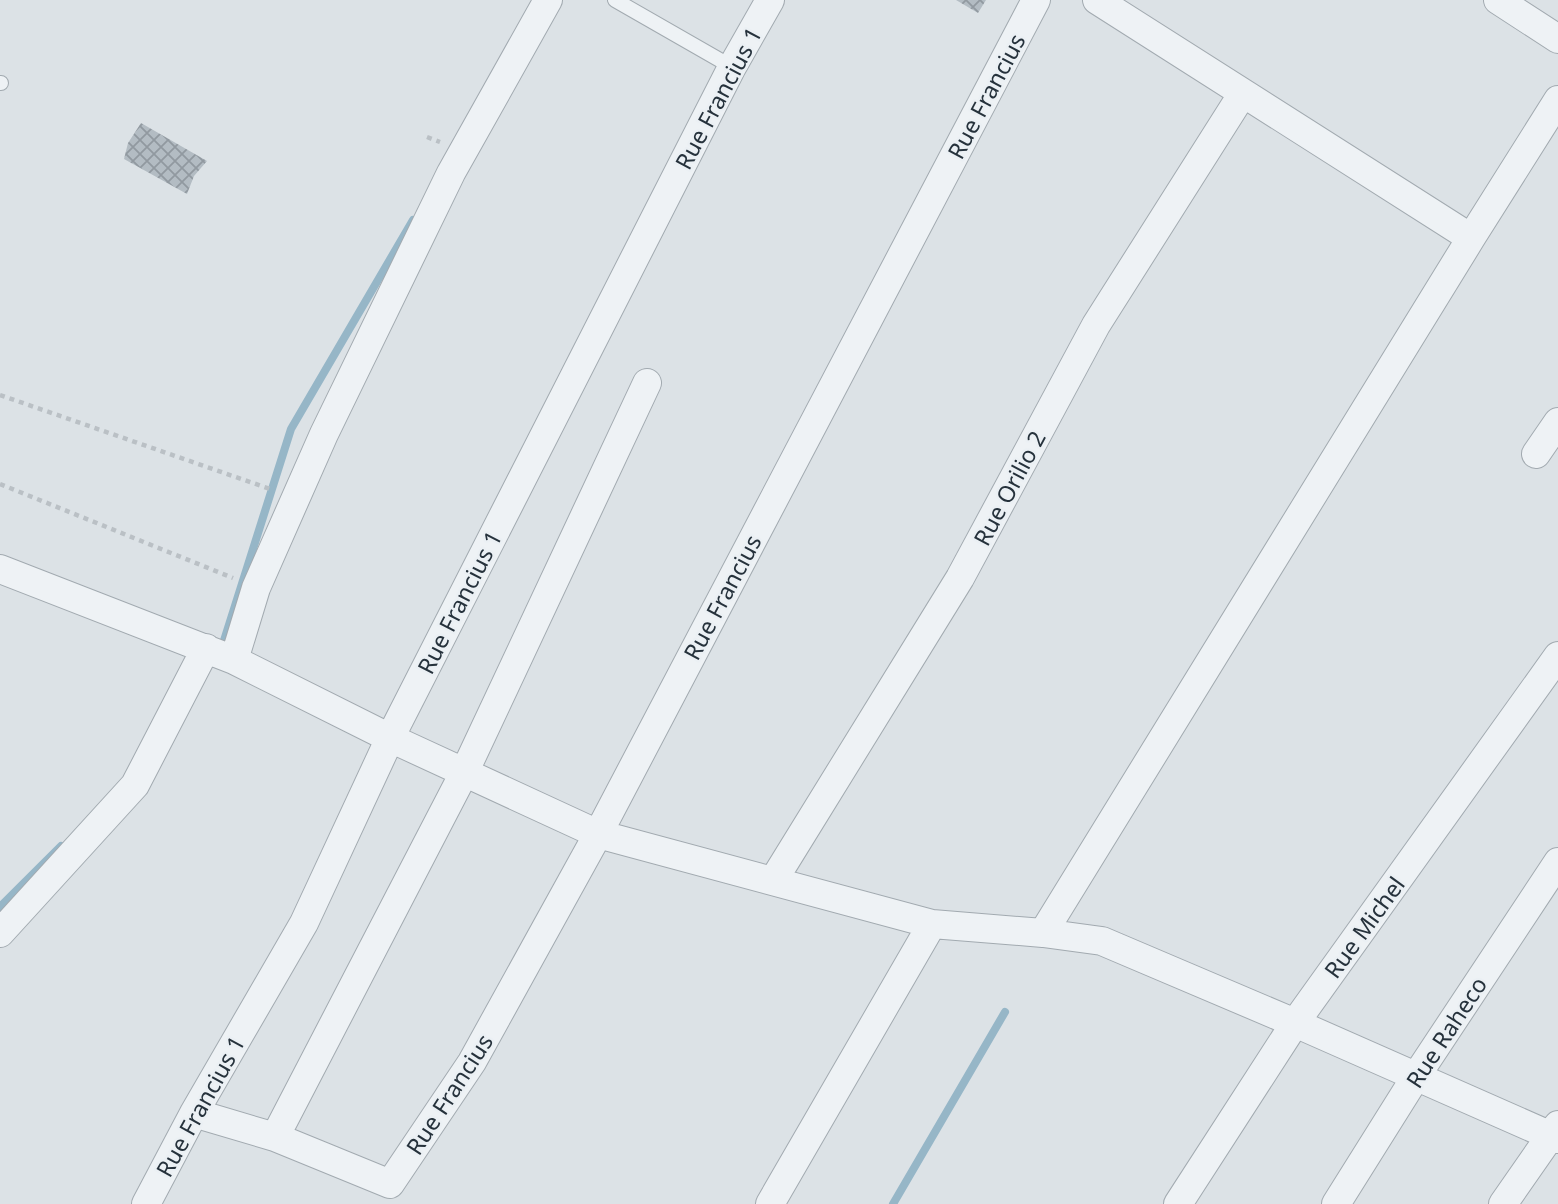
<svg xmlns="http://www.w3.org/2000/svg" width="1558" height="1204" font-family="'Noto Sans',sans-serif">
  <defs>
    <pattern id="building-cross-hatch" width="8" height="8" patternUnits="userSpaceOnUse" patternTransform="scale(1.75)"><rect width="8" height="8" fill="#b3bcc3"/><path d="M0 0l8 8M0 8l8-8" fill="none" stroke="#9199a0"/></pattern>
  </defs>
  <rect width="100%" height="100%" fill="#dce2e6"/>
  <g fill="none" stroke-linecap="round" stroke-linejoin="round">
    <path stroke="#96b6c7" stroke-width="8" d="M 221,650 L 291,429 L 413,220
      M 0,907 L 61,846
      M 893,1204 L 1005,1012"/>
  </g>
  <path fill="url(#building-cross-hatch)" d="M 956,0 L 986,0 L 978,13 Z
    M 141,123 L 207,161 L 194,176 L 187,194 L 124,159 L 128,143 Z"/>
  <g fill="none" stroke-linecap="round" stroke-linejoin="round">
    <g stroke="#a2aab0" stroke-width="16">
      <path id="lane" d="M 615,0 L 732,67
        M 0,83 L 1,83"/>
    </g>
    <g stroke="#a2aab0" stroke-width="30">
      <path id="street" d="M 1097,0 L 1471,238
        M 1498,0 L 1558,39
        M 1536,454 L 1558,422
        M 0,569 L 234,660 L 390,738 L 598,834 L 932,924 L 1043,933 L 1102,941 L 1295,1023 L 1558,1139
        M 234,660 L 256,588 L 324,434 L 451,173 L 548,0
        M 773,881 L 960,578 L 1096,325 L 1243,93
        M 0,933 L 135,785 L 206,648
        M 1043,933 L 1471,238 L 1558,100
        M 194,1113 L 275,1137 L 390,1184 L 472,1062 L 598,834 L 1036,0
        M 275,1137 L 464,773 L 647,383
        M 146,1204 L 194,1113 L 304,923 L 390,738 L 732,67 L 770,0
        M 770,1204 L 932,924
        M 1178,1204 L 1295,1023 L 1558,656
        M 1336,1204 L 1415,1078 L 1558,862
        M 1503,1204 L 1558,1125"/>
    </g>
    <path stroke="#bac0c5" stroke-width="4.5" stroke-dasharray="5 5" stroke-linecap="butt" d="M 427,137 L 440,142
      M 0,395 L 273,490
      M 0,484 L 233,578"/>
    <use href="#lane" stroke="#eef2f5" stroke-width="14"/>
    <use href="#street" stroke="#eef2f5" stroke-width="28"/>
  </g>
  <g text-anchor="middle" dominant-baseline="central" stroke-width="5" stroke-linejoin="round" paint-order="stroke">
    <g font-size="23" fill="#26323c" stroke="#ebf0f4">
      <text transform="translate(986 96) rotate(-62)">Rue Francius</text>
      <text transform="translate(718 98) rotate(-62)">Rue Francius 1</text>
      <text transform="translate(1009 488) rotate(-62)">Rue Orilio 2</text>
      <text transform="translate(722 597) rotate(-62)">Rue Francius</text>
      <text transform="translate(459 602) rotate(-63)">Rue Francius 1</text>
      <text transform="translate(1364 927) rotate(-54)">Rue Michel</text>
      <text transform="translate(1446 1032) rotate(-57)">Rue Raheco</text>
      <text transform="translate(449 1094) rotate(-57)">Rue Francius</text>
      <text transform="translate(200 1106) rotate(-61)">Rue Francius 1</text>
    </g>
  </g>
</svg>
